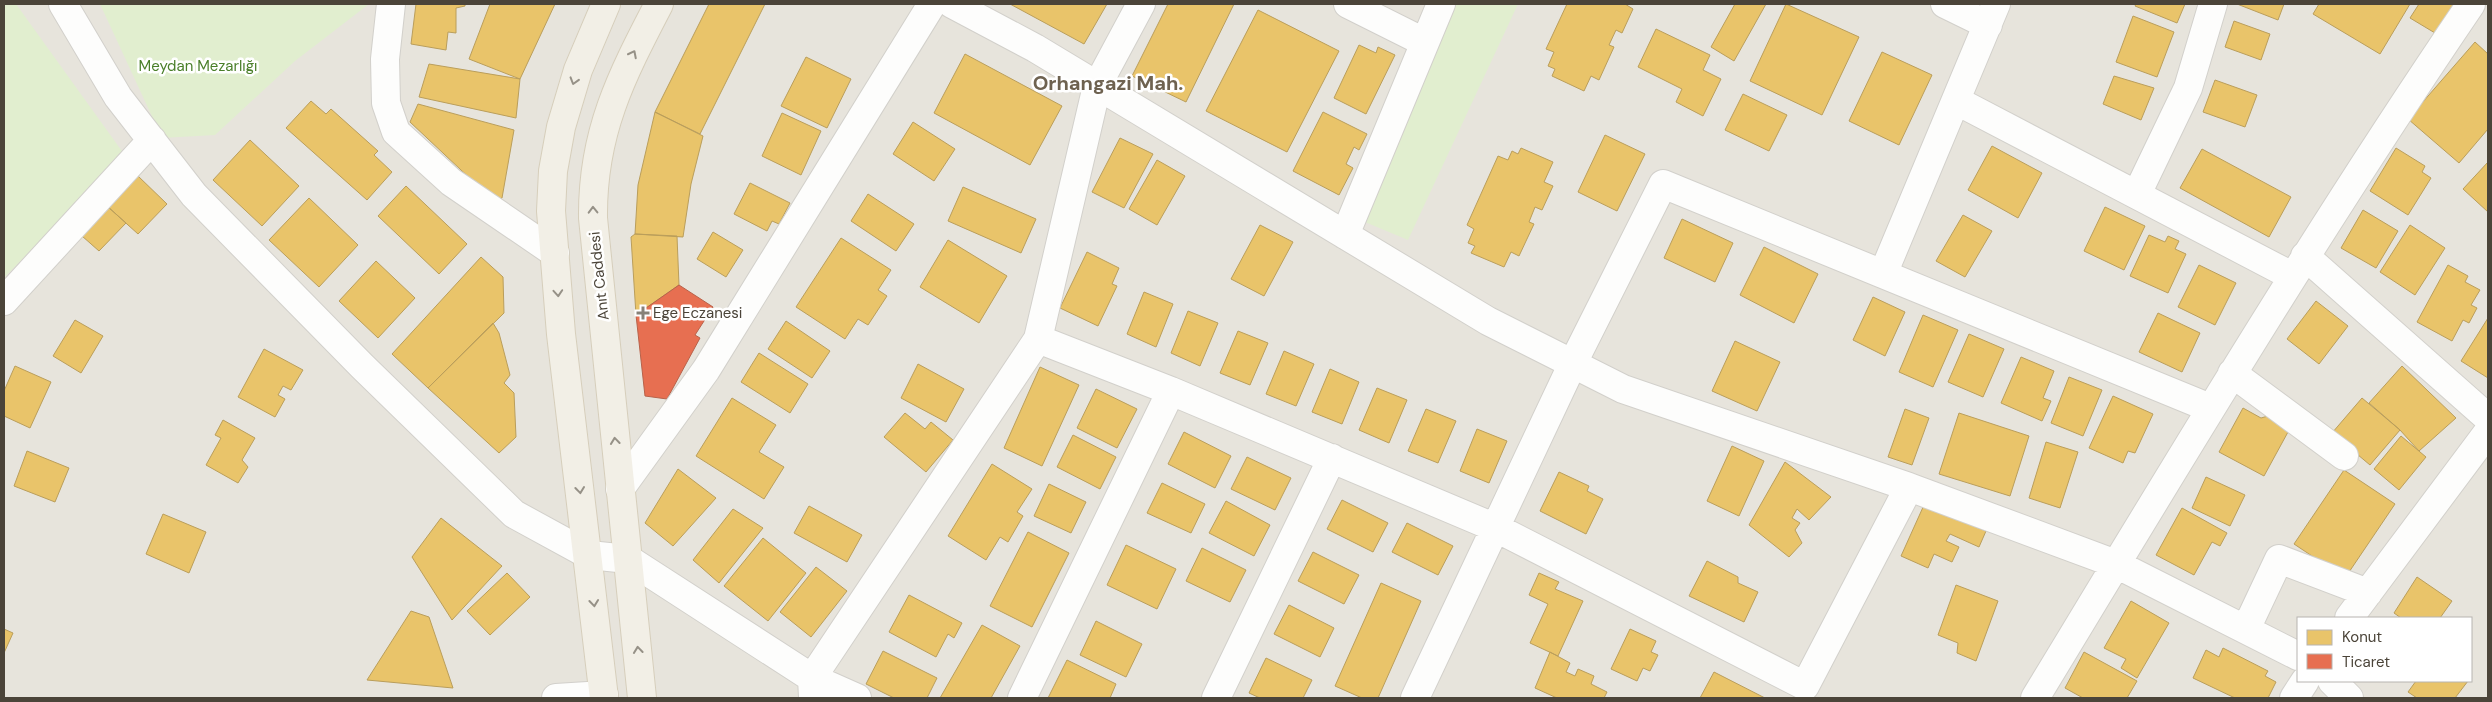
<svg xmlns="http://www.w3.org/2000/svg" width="2492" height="702" font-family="'DM Sans',sans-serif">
  <rect width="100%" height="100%" fill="#f4f2ee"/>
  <path fill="#e7e4dc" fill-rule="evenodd" d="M 4,4 L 2488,4 L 2488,698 L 4,698 ZM 2298,618 L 2471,618 L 2471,681 L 2298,681 Z"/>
  <path fill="#e1eecf" d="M 4,4 L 16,4 L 124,154 L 4,278 Z
    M 100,4 L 369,4 L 295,61 L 215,135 L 162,138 Z
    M 1456,4 L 1518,4 L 1408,240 L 1365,222 Z"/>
  <path fill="#e9c46a" stroke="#ba9e5b" d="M 416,4 L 465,4 L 465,6 L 456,8 L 456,33 L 448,32 L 446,50 L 411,44 Z
    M 490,4 L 555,4 L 520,79 L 469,59 Z
    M 709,4 L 765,4 L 700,134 L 655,112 Z
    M 1010,4 L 1107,4 L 1084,44 Z
    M 1168,4 L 1234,4 L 1186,102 L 1132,76 Z
    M 1567,4 L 1625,4 L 1633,9 L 1622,33 L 1616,30 L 1609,45 L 1614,47 L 1599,80 L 1591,76 L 1584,91 L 1552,76 L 1555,69 L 1548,66 L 1554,52 L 1546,49 Z
    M 1735,4 L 1766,4 L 1734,61 L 1711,47 Z
    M 1786,4 L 1859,37 L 1822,115 L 1750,81 Z
    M 2136,4 L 2185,4 L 2177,23 L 2135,6 Z
    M 2237,4 L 2284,4 L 2278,20 Z
    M 2319,4 L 2410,4 L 2380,54 L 2313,14 Z
    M 2419,4 L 2460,4 L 2440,36 L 2410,18 Z
    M 1258,10 L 1339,51 L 1287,152 L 1206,111 Z
    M 2133,16 L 2174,32 L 2157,77 L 2116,62 Z
    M 2234,21 L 2270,34 L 2261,60 L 2225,47 Z
    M 1656,29 L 1710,55 L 1703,70 L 1721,79 L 1703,116 L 1676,102 L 1682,89 L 1638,67 Z
    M 2475,42 L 2488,54 L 2488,129 L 2459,163 L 2408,119 Z
    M 1359,45 L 1376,53 L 1378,47 L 1395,55 L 1366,114 L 1334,98 Z
    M 1882,52 L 1932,75 L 1899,145 L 1849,121 Z
    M 965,54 L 1062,106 L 1030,165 L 934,113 Z
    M 806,57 L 851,79 L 827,128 L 781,106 Z
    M 429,64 L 520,79 L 516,118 L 419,97 Z
    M 2114,76 L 2154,88 L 2141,120 L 2103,104 Z
    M 2215,80 L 2257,95 L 2245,127 L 2203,112 Z
    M 1743,94 L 1787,115 L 1769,151 L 1725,130 Z
    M 311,101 L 326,114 L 331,109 L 378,151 L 374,155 L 392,172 L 367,200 L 286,128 Z
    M 418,104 L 514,130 L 502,198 L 495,202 L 410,122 Z
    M 655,112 L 703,136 L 691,184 L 683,237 L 635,234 L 638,185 Z
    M 1323,112 L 1367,134 L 1359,150 L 1354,147 L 1346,164 L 1353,168 L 1339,195 L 1293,171 Z
    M 782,113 L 821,131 L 801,175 L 762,156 Z
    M 913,122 L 955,149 L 934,181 L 893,154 Z
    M 1605,135 L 1645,154 L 1617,211 L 1578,192 Z
    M 1120,138 L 1153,154 L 1124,208 L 1092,192 Z
    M 250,140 L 299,186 L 262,226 L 213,180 Z
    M 1992,146 L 2042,173 L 2018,218 L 1968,190 Z
    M 1521,148 L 1553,162 L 1544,182 L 1553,186 L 1542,210 L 1535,207 L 1529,222 L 1534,224 L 1519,256 L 1511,252 L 1504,267 L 1471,253 L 1475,246 L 1468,243 L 1474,229 L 1467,225 L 1498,156 L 1508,160 L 1512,151 L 1518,154 Z
    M 2396,148 L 2425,166 L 2422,172 L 2431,178 L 2408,215 L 2370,191 Z
    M 2202,149 L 2291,197 L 2269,237 L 2180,188 Z
    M 1157,160 L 1185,176 L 1157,225 L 1129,209 Z
    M 2488,162 L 2488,212 L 2463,189 Z
    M 138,176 L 167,204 L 138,234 L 107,206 Z
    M 750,183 L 790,203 L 779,224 L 772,221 L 767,231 L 734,214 Z
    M 406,186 L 467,244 L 439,274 L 378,216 Z
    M 963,187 L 1036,219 L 1021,253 L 948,221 Z
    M 868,194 L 914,224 L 896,251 L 851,221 Z
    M 309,198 L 358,245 L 319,287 L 269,240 Z
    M 107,206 L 126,223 L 99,251 L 82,236 Z
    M 2105,207 L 2145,226 L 2124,270 L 2084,251 Z
    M 2363,210 L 2398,231 L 2376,268 L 2341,248 Z
    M 1963,215 L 1992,231 L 1965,277 L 1936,261 Z
    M 1682,219 L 1733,243 L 1715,282 L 1664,258 Z
    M 1260,225 L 1293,242 L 1264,296 L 1231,279 Z
    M 2410,225 L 2445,248 L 2415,295 L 2380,272 Z
    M 713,232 L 743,250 L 726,277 L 697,259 Z
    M 635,234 L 677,236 L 679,285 L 636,315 L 631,237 Z
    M 2149,235 L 2165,242 L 2168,236 L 2179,241 L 2175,249 L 2186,254 L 2168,293 L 2130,276 Z
    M 841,238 L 891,270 L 878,290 L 887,296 L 868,325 L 858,319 L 845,339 L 796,307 Z
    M 948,240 L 1007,276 L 979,323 L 920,287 Z
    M 1764,247 L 1818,274 L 1794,323 L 1740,295 Z
    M 1087,252 L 1119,268 L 1112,284 L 1117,286 L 1098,326 L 1060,308 Z
    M 481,257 L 503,277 L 504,313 L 428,388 L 392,354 Z
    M 376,261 L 415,298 L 378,338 L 339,301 Z
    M 2199,265 L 2236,283 L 2215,325 L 2178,307 Z
    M 2448,265 L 2468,276 L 2465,282 L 2480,290 L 2471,305 L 2477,308 L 2469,323 L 2463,320 L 2452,341 L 2417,322 Z
    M 1144,292 L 1173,304 L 1156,347 L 1127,334 Z
    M 1873,297 L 1905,312 L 1885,356 L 1853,340 Z
    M 2316,301 L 2348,326 L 2319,364 L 2287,339 Z
    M 1188,311 L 1218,323 L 1200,366 L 1171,353 Z
    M 2158,313 L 2200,333 L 2182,372 L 2139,352 Z
    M 1923,315 L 1958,330 L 1933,387 L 1899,372 Z
    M 2488,318 L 2488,378 L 2461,361 Z
    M 75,320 L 103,336 L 81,373 L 53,356 Z
    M 786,321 L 830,351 L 812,378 L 768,349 Z
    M 493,323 L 499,333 L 510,375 L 504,383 L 514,393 L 516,437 L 499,453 L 428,388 Z
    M 1238,331 L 1268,343 L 1250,385 L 1220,373 Z
    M 1969,334 L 2004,349 L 1983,397 L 1948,382 Z
    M 1735,341 L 1780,362 L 1757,411 L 1712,391 Z
    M 264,349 L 303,370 L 291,390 L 283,386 L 278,395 L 285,399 L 275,417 L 238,397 Z
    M 1284,351 L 1314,364 L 1296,406 L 1266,394 Z
    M 759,353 L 808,384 L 790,413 L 741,382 Z
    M 2021,357 L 2054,371 L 2043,398 L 2051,401 L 2042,421 L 2001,403 Z
    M 918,364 L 964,389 L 946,422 L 901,398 Z
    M 15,366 L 51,382 L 30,428 L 4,416 L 4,391 Z
    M 2402,366 L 2456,418 L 2419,451 L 2400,430 L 2369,403 Z
    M 1040,367 L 1079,385 L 1042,466 L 1004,448 Z
    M 1330,369 L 1359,382 L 1342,424 L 1312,412 Z
    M 2069,377 L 2102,390 L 2083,436 L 2051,423 Z
    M 1377,388 L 1407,400 L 1389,443 L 1359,430 Z
    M 1096,389 L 1137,409 L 1117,448 L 1077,428 Z
    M 2113,396 L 2153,414 L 2135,453 L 2128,451 L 2123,463 L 2089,448 Z
    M 732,398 L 776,425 L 759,452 L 784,467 L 764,499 L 696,456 Z
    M 2362,398 L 2400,430 L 2370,465 L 2332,433 Z
    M 2243,408 L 2261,418 L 2268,416 L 2288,432 L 2264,476 L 2219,452 Z
    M 1426,409 L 1456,421 L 1438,463 L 1408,451 Z
    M 1905,409 L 1929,418 L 1912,465 L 1888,457 Z
    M 905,413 L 925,429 L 931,422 L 953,440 L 926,472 L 884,437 Z
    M 1959,413 L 2029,436 L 2010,496 L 1939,474 Z
    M 223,420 L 255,438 L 242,460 L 248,467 L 238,483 L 206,465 L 221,438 L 215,435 Z
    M 1477,429 L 1507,441 L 1489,483 L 1460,471 Z
    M 1184,432 L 1231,456 L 1215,488 L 1168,464 Z
    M 1073,435 L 1116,457 L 1100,489 L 1057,467 Z
    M 2401,436 L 2426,457 L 2399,490 L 2374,469 Z
    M 2046,442 L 2078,452 L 2060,508 L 2029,498 Z
    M 1732,446 L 1764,461 L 1739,516 L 1707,501 Z
    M 27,451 L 69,468 L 55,502 L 14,486 Z
    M 1247,457 L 1291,478 L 1275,510 L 1231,489 Z
    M 1785,462 L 1831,497 L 1809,520 L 1797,509 L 1792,518 L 1800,523 L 1795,530 L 1802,543 L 1789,557 L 1749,525 Z
    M 992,464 L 1032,489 L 1017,512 L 1023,516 L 1008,542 L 1000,537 L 986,560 L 948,536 Z
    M 678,469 L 716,498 L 673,546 L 645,523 Z
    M 2344,470 L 2395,504 L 2345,578 L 2294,544 Z
    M 1559,472 L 1589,486 L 1587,491 L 1603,499 L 1586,534 L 1540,511 Z
    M 2206,477 L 2245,495 L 2230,526 L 2192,508 Z
    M 1162,483 L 1205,504 L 1191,533 L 1147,513 Z
    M 1049,484 L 1086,502 L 1071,533 L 1034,516 Z
    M 1342,500 L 1388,523 L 1373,552 L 1327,529 Z
    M 1226,501 L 1270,525 L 1254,556 L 1209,533 Z
    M 1924,505 L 1986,531 L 1979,547 L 1950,534 L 1946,541 L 1959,547 L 1952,562 L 1934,554 L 1928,568 L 1901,556 Z
    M 809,506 L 862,535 L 847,562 L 794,533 Z
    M 2182,508 L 2227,533 L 2220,546 L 2212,542 L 2194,575 L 2156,555 Z
    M 733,509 L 763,528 L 719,583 L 693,560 Z
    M 163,514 L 206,532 L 189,573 L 146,554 Z
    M 441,518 L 502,566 L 452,620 L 412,557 Z
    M 1407,523 L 1453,546 L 1438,575 L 1392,552 Z
    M 1028,532 L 1069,553 L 1032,627 L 990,606 Z
    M 763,538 L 806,573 L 768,621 L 724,586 Z
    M 1126,545 L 1176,569 L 1157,609 L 1107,585 Z
    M 1202,548 L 1246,570 L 1230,602 L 1186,581 Z
    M 1313,552 L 1359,575 L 1344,604 L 1298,581 Z
    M 1707,561 L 1738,577 L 1738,583 L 1758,592 L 1744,622 L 1689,596 Z
    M 816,567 L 847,591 L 811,637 L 780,612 Z
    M 507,573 L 530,597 L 490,635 L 467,611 Z
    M 1539,573 L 1559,582 L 1555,589 L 1583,601 L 1558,656 L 1530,643 L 1548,604 L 1529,595 Z
    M 2417,577 L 2452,601 L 2440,618 L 2401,618 L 2394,613 Z
    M 1381,583 L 1421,601 L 1378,698 L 1362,698 L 1335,686 Z
    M 1956,585 L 1998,601 L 1976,661 L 1957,653 L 1958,643 L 1938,635 Z
    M 909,595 L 962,623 L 954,638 L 948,634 L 936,657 L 889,632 Z
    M 2131,601 L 2169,623 L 2137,678 L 2121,668 L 2126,659 L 2104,648 Z
    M 1289,605 L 1334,628 L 1320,657 L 1274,634 Z
    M 411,611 L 429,617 L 453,688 L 367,680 Z
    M 1096,621 L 1142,644 L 1126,677 L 1080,655 Z
    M 982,625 L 1020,646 L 991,698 L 940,698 Z
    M 4,629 L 13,633 L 4,653 Z
    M 1630,629 L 1656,641 L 1651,652 L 1658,655 L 1650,671 L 1643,668 L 1637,681 L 1611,669 Z
    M 2223,648 L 2268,671 L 2265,676 L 2276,682 L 2268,698 L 2235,698 L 2193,678 L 2206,650 L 2219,657 Z
    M 883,651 L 937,678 L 927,698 L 894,698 L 866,684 Z
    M 1550,652 L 1570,663 L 1566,672 L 1575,676 L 1578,669 L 1594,676 L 1591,684 L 1607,692 L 1604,698 L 1557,698 L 1535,688 Z
    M 2084,652 L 2137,681 L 2127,698 L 2083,698 L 2065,688 Z
    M 1266,658 L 1312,680 L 1303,698 L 1260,698 L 1249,693 Z
    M 1067,660 L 1116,684 L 1110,698 L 1048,698 Z
    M 1714,672 L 1765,698 L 1700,698 Z
    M 2416,681 L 2468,681 L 2455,698 L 2417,698 L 2408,692 Z"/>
  <path fill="#e76f51" stroke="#b8624a" d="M 679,285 L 713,307 L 695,335 L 700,338 L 667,399 L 645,396 L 636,315 Z"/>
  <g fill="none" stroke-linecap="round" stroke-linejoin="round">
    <g stroke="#d2d0cb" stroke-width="30">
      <path id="minor" d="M 63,4 L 118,97 L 194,195 L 362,366 L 514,514 L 589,555 L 628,559 L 812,678 L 857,698
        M 391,4 L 385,59 L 386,103 L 396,132 L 451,182 L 555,253
        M 952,4 L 1035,48 L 1488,321 L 1623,389 L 1909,487 L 2116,564 L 2298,656
        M 1348,4 L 1424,42
        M 1945,4 L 1988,25
        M 1957,101 L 2292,276
        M 2137,194 L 2188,88 L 2213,4
        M 1345,235 L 1441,4
        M 2305,256 L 2488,418
        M 1883,274 L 1996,4
        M 4,301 L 152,140
        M 1038,339 L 1171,391 L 1496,528 L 1805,686 L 1909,487
        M 2232,373 L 2344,456
        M 620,489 L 706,370 L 932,4
        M 2349,618 L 2488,432
        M 2246,629 L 2279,559 L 2368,593
        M 2332,681 L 2349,698
        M 813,697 L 812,678 L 1038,339 L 1097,86 L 1141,4
        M 556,698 L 604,695
        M 1022,698 L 1171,391
        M 1216,698 L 1332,458
        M 1415,698 L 1573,363 L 1663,184 L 2210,408
        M 2035,698 C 2177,464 2317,230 2471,4
        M 2294,698 L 2305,681"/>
    </g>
    <g stroke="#d6cebb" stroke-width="30">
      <path id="major" d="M 604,698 L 561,334 L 551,211 L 553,171 L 561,127 L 578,70 L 606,4
        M 642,698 L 593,218 C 592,133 621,77 659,4"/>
    </g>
    <use href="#minor" stroke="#fdfdfc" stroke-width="28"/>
    <use href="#major" stroke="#f2efe6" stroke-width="28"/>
  </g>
  <defs><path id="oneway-chevron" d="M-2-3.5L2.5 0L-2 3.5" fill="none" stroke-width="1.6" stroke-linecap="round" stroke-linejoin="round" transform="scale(1.25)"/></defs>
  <g stroke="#969187">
    <use href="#oneway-chevron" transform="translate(633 54) rotate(-63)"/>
    <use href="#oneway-chevron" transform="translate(574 81) rotate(107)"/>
    <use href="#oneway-chevron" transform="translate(593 210) rotate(-91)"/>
    <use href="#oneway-chevron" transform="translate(558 293) rotate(86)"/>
    <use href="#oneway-chevron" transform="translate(615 441) rotate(-96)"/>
    <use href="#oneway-chevron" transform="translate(580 490) rotate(83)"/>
    <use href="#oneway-chevron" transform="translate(594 603) rotate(84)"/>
    <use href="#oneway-chevron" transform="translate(638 650) rotate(-96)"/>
  </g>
  <path fill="#868178" stroke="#fff" stroke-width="2" d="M640.5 305.5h5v5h5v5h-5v5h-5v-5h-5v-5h5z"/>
  <g text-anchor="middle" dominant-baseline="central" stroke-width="5" stroke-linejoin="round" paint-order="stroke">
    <g font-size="15" fill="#4a7f2a" stroke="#fff">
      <text x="198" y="66">Meydan Mezarlığı</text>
    </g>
    <g font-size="15" fill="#4b4439" stroke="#fff">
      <text transform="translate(599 276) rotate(-96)">Anıt Caddesi</text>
    </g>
    <g font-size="15" fill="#4b4439" stroke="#fff" text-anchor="start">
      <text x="653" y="313">Ege Eczanesi</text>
    </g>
    <g font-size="20" font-weight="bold" fill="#6e6250" stroke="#fff">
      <text x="1108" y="83">Orhangazi Mah.</text>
    </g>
  </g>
  <rect width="2492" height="702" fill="none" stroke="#4b4439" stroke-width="10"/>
  <rect x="2297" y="617" width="175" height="65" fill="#ffffff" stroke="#b7b4b0"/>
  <rect x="2307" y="630" width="25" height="15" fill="#e9c46a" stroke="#b7b4b0"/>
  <text x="2342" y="642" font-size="15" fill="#4b4439">Konut</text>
  <rect x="2307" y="654" width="25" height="15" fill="#e76f51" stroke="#b7b4b0"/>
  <text x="2342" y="667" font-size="15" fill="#4b4439">Ticaret</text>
</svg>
